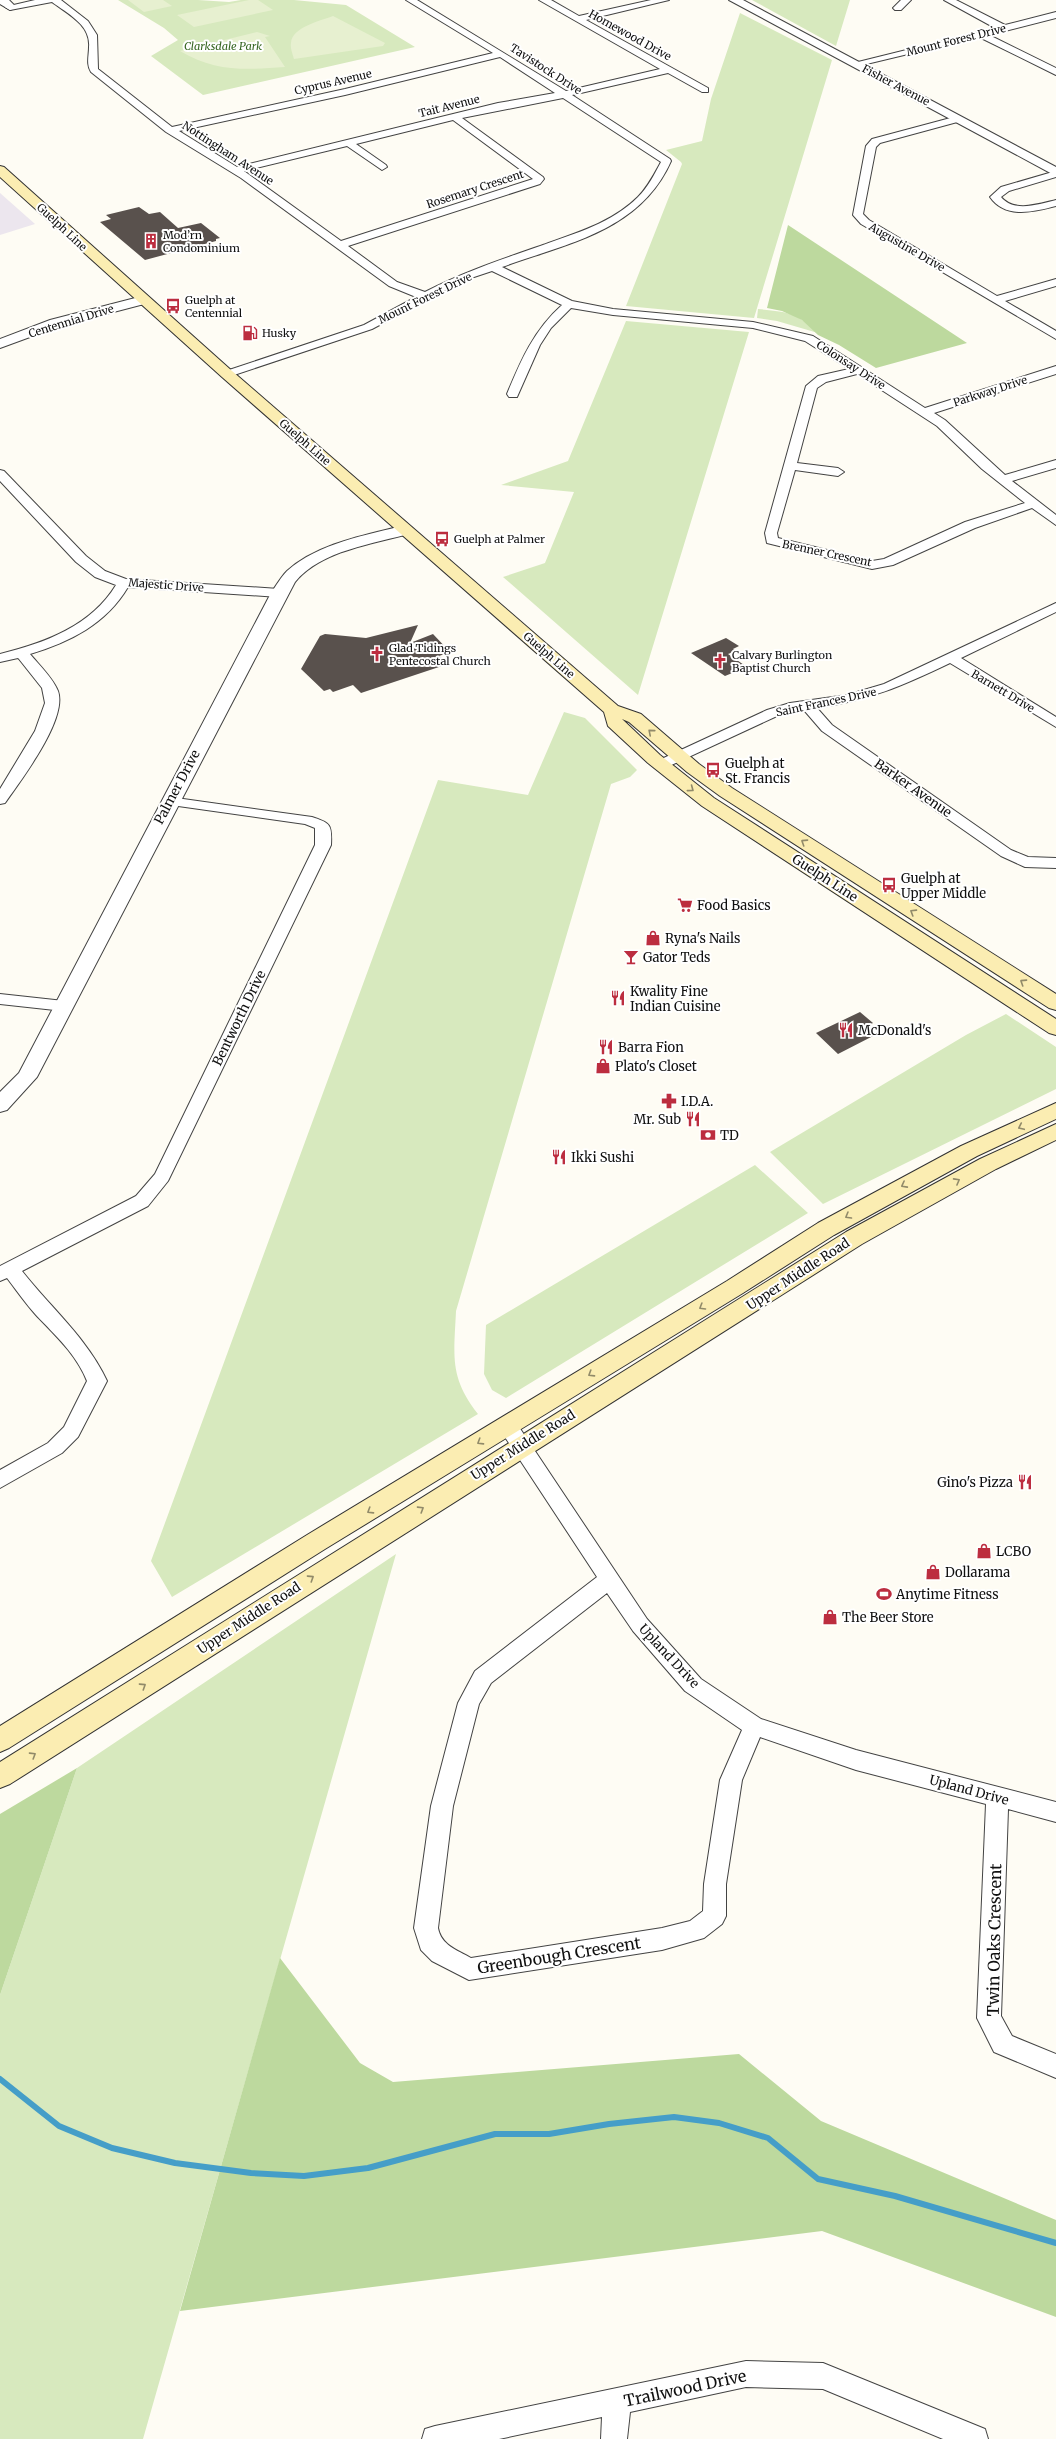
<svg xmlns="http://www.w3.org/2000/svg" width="1056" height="2439" font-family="Merriweather,serif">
  <rect width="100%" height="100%" fill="#fefcf4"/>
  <path fill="#ece6ee" d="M 0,193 L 35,224 L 0,235 Z"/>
  <path fill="#d7e9be" d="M 118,0 L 198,0 L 229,2 L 241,0 L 294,0 L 346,5 L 415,47 L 203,95 L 151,56 L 178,40 L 164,28 Z
    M 752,0 L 850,0 L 836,46 Z
    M 740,13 L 832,60 L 754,318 L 626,306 L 682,164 L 681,162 L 666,150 L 702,141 L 711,99 Z
    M 758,309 C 788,312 796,312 818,333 L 777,321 L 757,318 Z
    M 626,321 L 749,332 L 638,695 L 503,577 L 545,563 L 574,492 L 501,485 L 568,461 Z
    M 564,712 L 585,718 L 637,770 L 630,777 L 611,784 L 456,1311 C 454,1356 449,1377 478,1414 L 172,1597 L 151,1561 L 438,780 L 528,795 Z
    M 1006,1014 L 1056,1047 L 1056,1089 L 823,1204 L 770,1152 L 966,1035 Z
    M 755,1165 L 808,1213 L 506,1398 L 492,1390 L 484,1374 L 486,1325 Z
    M 396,1554 L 143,2439 L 0,2439 L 0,1995 L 77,1768 Z"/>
  <path fill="#bdd99e" d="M 788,225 L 967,343 L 876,368 L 839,345 L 818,335 L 802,320 L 782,311 L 767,308 Z
    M 77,1768 L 0,1995 L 0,1814 Z
    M 280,1958 L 360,2063 L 393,2082 L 739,2054 L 821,2121 L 1056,2220 L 1056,2317 L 822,2231 L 180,2311 Z"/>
  <path fill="#e7f0d0" d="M 128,0 L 163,0 L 172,6 L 144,12 Z
    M 249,0 L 258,0 L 273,10 L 194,27 L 177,15 Z
    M 333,16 L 385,43 L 383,46 L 294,59 C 293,55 290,48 291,43 C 292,27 320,21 333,16 Z
    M 257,32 L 270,36 L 265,37 L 285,67 C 245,70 215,72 180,51 Z"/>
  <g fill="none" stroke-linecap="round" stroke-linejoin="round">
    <path stroke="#459ec8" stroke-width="6" d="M 0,2079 L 59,2126 L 112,2148 L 175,2163 L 251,2173 L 304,2176 L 368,2168 L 495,2134 L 549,2134 L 609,2124 L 674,2117 L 719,2123 L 768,2138 L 818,2179 L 895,2196 L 1056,2243"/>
  </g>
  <path fill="#59514d" d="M 139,207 L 149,214 L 160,212 L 178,228 L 201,223 L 220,238 L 216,239 L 216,241 L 145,260 L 100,222 L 111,219 L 106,215 Z
    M 418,625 L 410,643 L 433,634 L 450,652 L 439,656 L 443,659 L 440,660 L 445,665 L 361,693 L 353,685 L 333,692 L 330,689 L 324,691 L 301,669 L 320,636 L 325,634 L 366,638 Z
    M 726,638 L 739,646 L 733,649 L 736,651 L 728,654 L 747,667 L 725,676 L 691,653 Z
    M 860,1012 L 873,1023 L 865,1027 L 875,1035 L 838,1054 L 816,1033 Z"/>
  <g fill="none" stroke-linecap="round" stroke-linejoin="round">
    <g stroke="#434343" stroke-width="2">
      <path id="minor" d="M 35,0 L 61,0 L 88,21 L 97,35 L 98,69 L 172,127 L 345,89 L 493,53 L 406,0 L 417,0 L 566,91 L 660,69 L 539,0 L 551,0 L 579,16 L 651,0 L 669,0 L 586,20 L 708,88 L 708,92 L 702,92 L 668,73 L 572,95 L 670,159 L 671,161 C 640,231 568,243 502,267 L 572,301 L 613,309 L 753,322 L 813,336 L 925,408 L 1056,366 L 1056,374 L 934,413 L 945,420 L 1005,475 L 1056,460 L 1056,468 L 1012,481 L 1056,515 L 1056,525 L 1032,508 L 975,528 L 893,565 L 872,569 L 767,543 L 765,533 L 806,386 L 818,376 L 849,369 L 805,341 L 753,328 L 613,315 L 571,308 L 551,328 L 540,345 L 517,397 L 509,397 L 507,394 C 521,360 534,330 562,305 L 492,271 L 462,281 L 372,329 L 231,376 L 223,376 L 221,374 L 223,372 L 364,325 L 416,297 L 389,286 L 241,178 L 166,132 L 91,72 C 86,64 89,56 89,47 C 91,25 68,14 52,2 L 10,10 L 5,7 ZM 500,57 L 555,93 L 498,103 L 237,167 L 179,131 L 345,95 ZM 563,98 L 661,162 C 654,175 648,187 638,197 C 612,223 576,233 543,245 C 503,259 463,272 425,292 L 397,282 L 348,246 L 540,184 L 544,179 L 543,177 L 462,118 ZM 453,120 L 533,179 L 341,241 L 244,171 L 347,146 L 382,170 L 387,167 L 386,165 L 356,144 ZM 857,374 L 937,426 L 982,469 L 1025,503 L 965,522 L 884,559 L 872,561 L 778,538 L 777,533 L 795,470 L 838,476 L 844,472 L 838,468 L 797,463 L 817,388 L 826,382 Z
        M 901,0 L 911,0 L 901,10 L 895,10 L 893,8 Z
        M 944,0 L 956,0 L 1005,25 L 1056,12 L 1056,18 L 989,35 L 1056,68 L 1056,75 L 979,37 L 854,67 L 854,63 L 995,28 Z
        M 958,116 L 963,119 L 961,121 L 880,143 L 876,147 L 863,214 L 869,220 L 997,296 L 1056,279 L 1056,286 L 1005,301 L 1056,331 L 1056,339 L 861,224 L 853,215 L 866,146 L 872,139 Z
        M 1056,171 L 1056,177 L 1009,191 L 1001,197 C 1014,213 1039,204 1056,200 L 1056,206 C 1033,212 1005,219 990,197 L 1001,187 Z
        M 0,470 L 4,471 L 86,556 L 105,571 L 126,579 L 279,589 L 286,593 L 279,597 L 128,587 C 106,624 70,642 30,654 C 39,665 53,678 58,691 C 68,719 21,780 5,803 L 0,804 L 0,789 L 35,731 L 45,703 L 42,688 L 19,659 L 18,658 L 0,662 L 0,654 C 45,643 91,626 116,585 L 95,577 L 76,562 L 0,481 Z
        M 1056,603 L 1056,612 L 961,658 L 1056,717 L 1056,727 L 950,663 C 902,686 870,700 817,708 L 832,725 L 1011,850 L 1028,857 L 1056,858 L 1056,868 L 1025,867 L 1001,856 L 822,731 L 803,709 L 777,716 L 665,768 L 655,768 L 653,765 L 655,762 L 767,710 L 790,703 L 847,695 L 884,684 Z
        M 169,797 L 312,817 C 331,823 332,825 331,845 L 168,1181 L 148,1206 L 22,1271 C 51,1308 87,1338 107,1381 L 78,1437 L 62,1453 L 0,1488 L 0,1470 L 48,1443 L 64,1427 L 87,1381 C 76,1354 56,1336 36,1315 C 26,1304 17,1291 7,1278 L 0,1281 L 0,1266 L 136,1196 L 155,1174 L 315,845 L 315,828 L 305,824 L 164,804 L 162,801 Z
        M 0,994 L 64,1001 L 70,1002 L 72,1006 L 70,1010 L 64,1011 L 0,1004 Z
        M 508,1418 L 515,1421 L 647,1619 L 701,1679 L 761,1719 L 856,1750 L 1056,1802 L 1056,1822 L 1008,1809 L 1001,2016 L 1012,2036 L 1056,2054 L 1056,2078 L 994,2052 L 977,2018 L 986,1804 L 856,1770 L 760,1737 L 742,1780 L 726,1884 L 726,1916 L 722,1924 L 704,1938 L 662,1950 L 469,1980 L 432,1961 L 421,1950 L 414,1928 L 431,1806 L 458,1703 L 475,1671 L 597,1577 L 501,1431 L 498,1426 L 501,1421 ZM 607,1593 L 633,1631 L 685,1691 L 742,1730 L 720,1780 L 704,1884 L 703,1911 L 690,1921 L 662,1928 L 471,1958 C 457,1950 441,1945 438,1928 L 453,1806 L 479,1704 L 491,1683 Z
        M 746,2361 L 823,2363 L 985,2429 L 988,2439 L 943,2439 L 823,2389 L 746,2387 L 630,2412 L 627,2439 L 601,2439 L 602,2417 L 499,2439 L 422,2439 L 425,2429 L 435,2426 Z"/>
    </g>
    <g stroke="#434343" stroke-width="2">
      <path id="tertiary" d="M 0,0 L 9,0 L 16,7 L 10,10 L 0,4 Z
        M 729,0 L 743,0 L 1056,167 L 1056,176 Z
        M 143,296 L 150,300 L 148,303 L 60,326 L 0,348 L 0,339 L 50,320 Z
        M 406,525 L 414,530 L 412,533 C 374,544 321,550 295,582 L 37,1077 L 7,1110 L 0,1112 L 0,1092 L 19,1073 L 271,593 C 276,586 281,577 287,571 C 318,543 367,535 406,525 Z"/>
    </g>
    <g stroke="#323232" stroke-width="2">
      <path id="secondary" d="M 0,166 L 4,167 L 232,371 L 618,706 L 641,714 L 699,764 L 732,788 L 1056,994 L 1056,1010 L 1049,1008 L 720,796 L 687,772 L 629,722 L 622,719 L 660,755 L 714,798 L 1056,1019 L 1056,1035 L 1049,1033 L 702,806 L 648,763 L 608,726 L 604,712 L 222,377 L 0,177 Z
        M 1056,1103 L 1056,1119 L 977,1156 L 834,1235 L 743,1293 L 325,1549 L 9,1748 L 0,1752 L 0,1726 L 307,1535 L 727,1281 L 818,1223 L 961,1146 Z
        M 1056,1124 L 1056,1140 L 996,1169 L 862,1244 L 10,1784 L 0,1788 L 0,1762 L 846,1232 L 980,1159 Z"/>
    </g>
    <use href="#minor" fill="#fff" fill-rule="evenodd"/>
    <use href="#tertiary" fill="#fff" fill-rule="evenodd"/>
    <use href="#secondary" fill="#fbedb2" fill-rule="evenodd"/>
  </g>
  <defs><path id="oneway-chevron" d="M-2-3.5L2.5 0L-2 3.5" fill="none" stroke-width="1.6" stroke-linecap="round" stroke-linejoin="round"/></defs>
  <g stroke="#918a69">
    <use href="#oneway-chevron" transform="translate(651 732) rotate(-139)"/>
    <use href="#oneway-chevron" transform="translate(691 789) rotate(37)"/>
    <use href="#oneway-chevron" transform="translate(804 842) rotate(-147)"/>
    <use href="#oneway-chevron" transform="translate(913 912) rotate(-148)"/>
    <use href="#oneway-chevron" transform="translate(1023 982) rotate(-147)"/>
    <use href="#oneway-chevron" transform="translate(1021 1127) rotate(155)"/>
    <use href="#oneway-chevron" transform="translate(957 1181) rotate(-29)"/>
    <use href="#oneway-chevron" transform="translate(904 1185) rotate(152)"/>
    <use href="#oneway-chevron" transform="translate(848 1216) rotate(150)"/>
    <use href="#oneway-chevron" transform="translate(702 1307) rotate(149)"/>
    <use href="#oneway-chevron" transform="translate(591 1374) rotate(148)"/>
    <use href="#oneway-chevron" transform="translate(480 1442) rotate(148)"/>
    <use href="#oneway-chevron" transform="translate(421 1509) rotate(-32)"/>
    <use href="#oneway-chevron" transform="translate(370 1511) rotate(148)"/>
    <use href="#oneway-chevron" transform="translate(311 1578) rotate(-33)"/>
    <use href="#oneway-chevron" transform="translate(143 1686) rotate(-33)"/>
    <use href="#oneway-chevron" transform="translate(33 1755) rotate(-32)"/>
  </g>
  <defs>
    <g id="building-bare" transform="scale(1.2)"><path d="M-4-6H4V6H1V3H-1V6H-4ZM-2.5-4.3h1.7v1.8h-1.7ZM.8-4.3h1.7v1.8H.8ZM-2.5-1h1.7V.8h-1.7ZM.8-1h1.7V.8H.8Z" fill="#bc2d3f" stroke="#fff" stroke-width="2.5" paint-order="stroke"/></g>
    <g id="bus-bare" transform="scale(1.2)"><path d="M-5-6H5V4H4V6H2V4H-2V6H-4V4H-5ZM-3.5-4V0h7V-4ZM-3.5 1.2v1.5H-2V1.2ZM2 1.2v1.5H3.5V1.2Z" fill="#bc2d3f" stroke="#fff" stroke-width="2.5" paint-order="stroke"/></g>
    <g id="fuel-bare" transform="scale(1.2)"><path d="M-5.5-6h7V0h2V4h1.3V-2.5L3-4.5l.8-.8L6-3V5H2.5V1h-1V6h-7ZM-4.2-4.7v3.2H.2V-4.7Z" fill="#bc2d3f" stroke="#fff" stroke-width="2.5" paint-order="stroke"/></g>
    <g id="church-bare" transform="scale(1.2)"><path d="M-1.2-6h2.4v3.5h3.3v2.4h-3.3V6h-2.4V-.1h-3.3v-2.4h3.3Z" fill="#bc2d3f" stroke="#fff" stroke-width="2.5" paint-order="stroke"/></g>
    <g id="supermarket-bare" transform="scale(1.2)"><path d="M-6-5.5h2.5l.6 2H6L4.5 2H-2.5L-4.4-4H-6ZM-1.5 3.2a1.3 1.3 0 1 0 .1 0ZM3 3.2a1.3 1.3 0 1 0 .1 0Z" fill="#bc2d3f" stroke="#fff" stroke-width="2.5" paint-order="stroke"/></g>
    <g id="shop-bare" transform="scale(1.2)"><path d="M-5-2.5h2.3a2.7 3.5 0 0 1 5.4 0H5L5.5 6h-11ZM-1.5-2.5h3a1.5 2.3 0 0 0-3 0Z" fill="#bc2d3f" stroke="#fff" stroke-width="2.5" paint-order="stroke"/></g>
    <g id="bar-bare" transform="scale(1.2)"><path d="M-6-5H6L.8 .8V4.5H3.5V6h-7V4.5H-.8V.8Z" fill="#bc2d3f" stroke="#fff" stroke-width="2.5" paint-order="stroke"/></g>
    <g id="restaurant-bare" transform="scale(1.2)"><path d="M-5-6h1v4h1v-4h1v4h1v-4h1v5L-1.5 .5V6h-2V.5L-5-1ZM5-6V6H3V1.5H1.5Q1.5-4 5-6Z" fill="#bc2d3f" stroke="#fff" stroke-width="2.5" paint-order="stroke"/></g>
    <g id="pharmacy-bare" transform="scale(1.2)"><path d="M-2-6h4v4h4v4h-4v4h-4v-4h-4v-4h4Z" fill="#bc2d3f" stroke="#fff" stroke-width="2.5" paint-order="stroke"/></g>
    <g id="bank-bare" transform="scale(1.2)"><path d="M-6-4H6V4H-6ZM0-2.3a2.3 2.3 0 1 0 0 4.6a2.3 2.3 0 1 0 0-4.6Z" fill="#bc2d3f" stroke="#fff" stroke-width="2.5" paint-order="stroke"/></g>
    <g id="stadium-bare" transform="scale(1.2)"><path d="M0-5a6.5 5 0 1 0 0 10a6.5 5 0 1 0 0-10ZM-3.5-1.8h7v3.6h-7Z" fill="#bc2d3f" stroke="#fff" stroke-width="2.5" paint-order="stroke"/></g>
  </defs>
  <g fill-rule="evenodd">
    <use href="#building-bare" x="151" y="241"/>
    <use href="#bus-bare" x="173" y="306"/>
    <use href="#fuel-bare" x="250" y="333"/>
    <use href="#bus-bare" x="442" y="539"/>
    <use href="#church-bare" x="377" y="654"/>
    <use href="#church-bare" x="720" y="661"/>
    <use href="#bus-bare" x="713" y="770"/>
    <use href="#bus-bare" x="889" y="885"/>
    <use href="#supermarket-bare" x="685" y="905"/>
    <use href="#shop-bare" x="653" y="938"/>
    <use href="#bar-bare" x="631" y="957"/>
    <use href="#restaurant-bare" x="618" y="998"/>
    <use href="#restaurant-bare" x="846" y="1030"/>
    <use href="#restaurant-bare" x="606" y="1047"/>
    <use href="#shop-bare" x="603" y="1066"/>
    <use href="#pharmacy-bare" x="669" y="1101"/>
    <use href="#restaurant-bare" x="693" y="1119"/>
    <use href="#bank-bare" x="708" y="1135"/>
    <use href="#restaurant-bare" x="559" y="1157"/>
    <use href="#restaurant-bare" x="1025" y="1482"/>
    <use href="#shop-bare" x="984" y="1551"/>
    <use href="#shop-bare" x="933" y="1572"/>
    <use href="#stadium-bare" x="884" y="1594"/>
    <use href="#shop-bare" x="830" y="1617"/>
  </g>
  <g text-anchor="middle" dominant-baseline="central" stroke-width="4" stroke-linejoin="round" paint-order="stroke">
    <g font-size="11" fill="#101010" stroke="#fff">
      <text transform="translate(630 35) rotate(29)">Homewood Drive</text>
      <text transform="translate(956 40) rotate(-14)">Mount Forest Drive</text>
      <text transform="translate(546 69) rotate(33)">Tavistock Drive</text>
      <text transform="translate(333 82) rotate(-13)">Cyprus Avenue</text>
      <text transform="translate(896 85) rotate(28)">Fisher Avenue</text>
      <text transform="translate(449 106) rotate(-14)">Tait Avenue</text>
      <text transform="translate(228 153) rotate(33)">Nottingham Avenue</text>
      <text transform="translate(475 189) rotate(-18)">Rosemary Crescent</text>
      <text transform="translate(62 227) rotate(43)">Guelph Line</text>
      <text transform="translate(907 247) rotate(30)">Augustine Drive</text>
      <text transform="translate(425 298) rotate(-26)">Mount Forest Drive</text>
      <text transform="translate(71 321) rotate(-17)">Centennial Drive</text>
      <text transform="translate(851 365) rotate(33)">Colonsay Drive</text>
      <text transform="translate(990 391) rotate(-18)">Parkway Drive</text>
      <text transform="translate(305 442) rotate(41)">Guelph Line</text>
      <text transform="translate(827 553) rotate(12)">Brenner Crescent</text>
      <text transform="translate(166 585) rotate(4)">Majestic Drive</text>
      <text transform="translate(549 655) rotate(41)">Guelph Line</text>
      <text transform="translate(1003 691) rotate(31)">Barnett Drive</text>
      <text transform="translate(826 702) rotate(-12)">Saint Frances Drive</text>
    </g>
    <g font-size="11" font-style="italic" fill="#366622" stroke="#fff">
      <text x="223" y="46">Clarksdale Park</text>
    </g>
    <g font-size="11" fill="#101010" stroke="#fff" text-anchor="start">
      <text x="163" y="235">Mod’rn<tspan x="163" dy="13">Condominium</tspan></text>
      <text x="185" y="300">Guelph at<tspan x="185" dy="13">Centennial</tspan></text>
      <text x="262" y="333">Husky</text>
      <text x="454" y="539">Guelph at Palmer</text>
      <text x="389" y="648">Glad Tidings<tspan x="389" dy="13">Pentecostal Church</tspan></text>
      <text x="732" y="655">Calvary Burlington<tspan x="732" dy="13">Baptist Church</tspan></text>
    </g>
    <g font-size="13" fill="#101010" stroke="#fff" text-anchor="start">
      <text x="725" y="763">Guelph at<tspan x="725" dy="15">St. Francis</tspan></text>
      <text x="901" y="878">Guelph at<tspan x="901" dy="15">Upper Middle</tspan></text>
      <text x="697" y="905">Food Basics</text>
      <text x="665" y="938">Ryna's Nails</text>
      <text x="643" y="957">Gator Teds</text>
      <text x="630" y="991">Kwality Fine<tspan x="630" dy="15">Indian Cuisine</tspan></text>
      <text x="858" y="1030">McDonald's</text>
      <text x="618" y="1047">Barra Fion</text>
      <text x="615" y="1066">Plato's Closet</text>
      <text x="681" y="1101">I.D.A.</text>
      <text x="681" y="1119" text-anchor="end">Mr. Sub</text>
      <text x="720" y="1135">TD</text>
      <text x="571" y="1157">Ikki Sushi</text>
      <text x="1013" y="1482" text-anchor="end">Gino's Pizza</text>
      <text x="996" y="1551">LCBO</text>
      <text x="945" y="1572">Dollarama</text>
      <text x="896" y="1594">Anytime Fitness</text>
      <text x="842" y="1617">The Beer Store</text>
    </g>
    <g font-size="13" fill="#101010" stroke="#fff">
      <text transform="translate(177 787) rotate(-62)">Palmer Drive</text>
      <text transform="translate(913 788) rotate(35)">Barker Avenue</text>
      <text transform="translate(825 878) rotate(33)">Guelph Line</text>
      <text transform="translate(239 1018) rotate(-64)">Bentworth Drive</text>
      <text transform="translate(798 1274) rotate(-33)">Upper Middle Road</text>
      <text transform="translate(523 1445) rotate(-32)">Upper Middle Road</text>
      <text transform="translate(249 1618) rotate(-33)">Upper Middle Road</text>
      <text transform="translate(669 1656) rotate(47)">Upland Drive</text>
      <text transform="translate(969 1790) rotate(15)">Upland Drive</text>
    </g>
    <g font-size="16" fill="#101010" stroke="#fff">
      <text transform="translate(994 1940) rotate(-89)">Twin Oaks Crescent</text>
      <text transform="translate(559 1955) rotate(-9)">Greenbough Crescent</text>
      <text transform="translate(685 2388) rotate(-12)">Trailwood Drive</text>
    </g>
  </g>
</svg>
